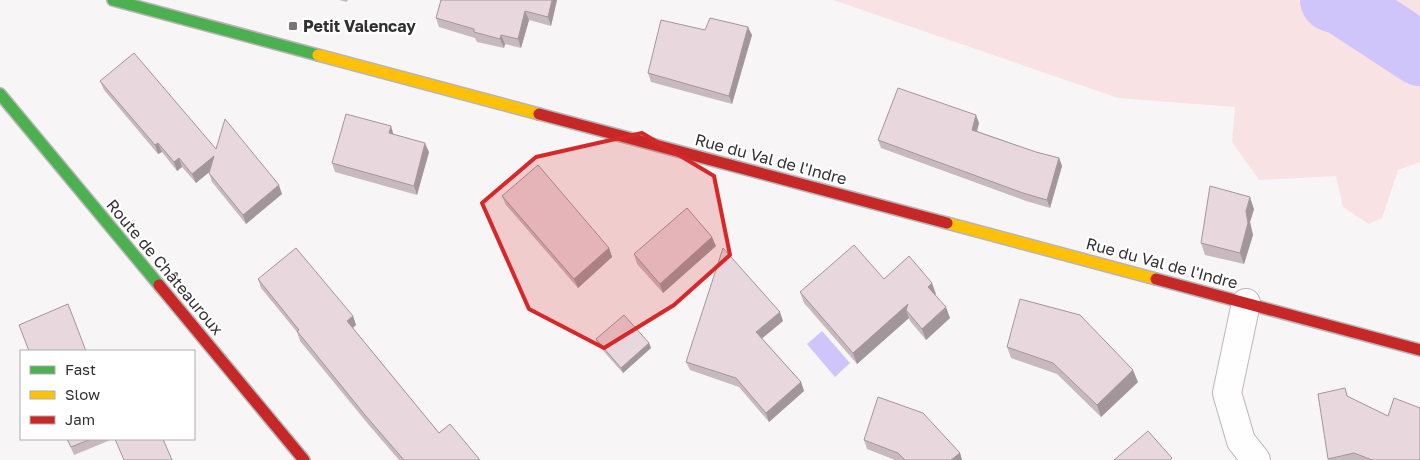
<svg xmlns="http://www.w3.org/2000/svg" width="1420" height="460" font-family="'Golos Text',sans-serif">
  <rect width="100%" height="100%" fill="#f8f5f7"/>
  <path fill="#f8e2e4" d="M 833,0 L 1420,0 L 1420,162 L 1398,170 L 1382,218 L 1369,224 L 1343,207 L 1336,176 L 1259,180 L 1232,142 L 1235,107 L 1118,98 Z"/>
  <path fill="#d0c5fb" d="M 822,331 L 850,363 L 835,377 L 807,344 Z"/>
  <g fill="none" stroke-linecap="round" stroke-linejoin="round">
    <path stroke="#d0c5fb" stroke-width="64" d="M 1332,0 L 1342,3 L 1420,54"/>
    <g stroke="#b7b5b6" stroke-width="30">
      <path id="street" d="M 1246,303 L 1227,393 L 1241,441 L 1256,460"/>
    </g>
    <g stroke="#b7b5b6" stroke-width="14">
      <path id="fast" d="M 113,0 L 318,55
        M 0,94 L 159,285"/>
    </g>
    <g stroke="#b7b5b6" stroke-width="14">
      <path id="slow" d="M 318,55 L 539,114
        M 947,223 L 1156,279"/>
    </g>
    <g stroke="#b7b5b6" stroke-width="14">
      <path id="jam" d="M 539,114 L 947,223
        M 1156,279 L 1420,350
        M 159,285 L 304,460"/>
    </g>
    <use href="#street" stroke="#fefefe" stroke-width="28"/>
    <use href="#fast" stroke="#4caf50" stroke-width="11"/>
    <use href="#slow" stroke="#ffc107" stroke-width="11"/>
    <use href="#jam" stroke="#c62828" stroke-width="11"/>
  </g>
  <path fill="#c8b9bf" d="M 339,0 L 348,0 L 347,2 Z
    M 441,0 L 557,0 L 551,26 L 529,20 L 521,48 L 505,44 L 504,48 L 477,42 L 475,38 L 439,27 L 436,18 Z
    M 705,30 L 752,35 L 732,104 L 651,82 L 648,73 Z
    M 100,81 L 216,149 L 282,194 L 246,224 L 212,182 L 209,173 L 210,171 L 196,183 L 182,167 L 177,171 L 162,152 L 158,154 L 104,90 Z
    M 979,123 L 977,131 L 1036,152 L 1059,158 L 1062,166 L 1050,208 L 1026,201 L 881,148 L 878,140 Z
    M 394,134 L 429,152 L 417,195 L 335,172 L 332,163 Z
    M 502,196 L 609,248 L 612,257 L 578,288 L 506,205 Z
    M 1254,209 L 1250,222 L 1253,235 L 1244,264 L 1205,255 L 1201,243 Z
    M 716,246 L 663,293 L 637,264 L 634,254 Z
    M 258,279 L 353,316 L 356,325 L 353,328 L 439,433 L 480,460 L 399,460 L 368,424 L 300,341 L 297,332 L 261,288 Z
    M 884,279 L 936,294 L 935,295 L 950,318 L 926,340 L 910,321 L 909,318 L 857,364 L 804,303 L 800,292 Z
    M 783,321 L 762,338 L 801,382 L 804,391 L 769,422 L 739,387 L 690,370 L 686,362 Z
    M 596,339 L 649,343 L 651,348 L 623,373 L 598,345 Z
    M 1007,347 L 1138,382 L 1101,417 L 1057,374 L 1011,358 Z
    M 1345,388 L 1348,397 L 1388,416 L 1420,460 L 1328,460 Z
    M 67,439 L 113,439 L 74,455 Z
    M 864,440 L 960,453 L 962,460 L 895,460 L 867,449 Z"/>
  <path fill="#a3969b" d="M 552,0 L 557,0 L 551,26 L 548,17 Z
    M 525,11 L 529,20 L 521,48 L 518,39 Z
    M 748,27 L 752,35 L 732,104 L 729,96 Z
    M 501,35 L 505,44 L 504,48 L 500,39 Z
    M 976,115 L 979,123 L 975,138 L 972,130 Z
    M 391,126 L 394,136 L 389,133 Z
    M 158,143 L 162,152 L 158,154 L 155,145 Z
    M 425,143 L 429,152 L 417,195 L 414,186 Z
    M 214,156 L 218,165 L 196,183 L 192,174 Z
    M 179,158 L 182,167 L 177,171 L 174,162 Z
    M 1059,158 L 1062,166 L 1050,208 L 1047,200 Z
    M 279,185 L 282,194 L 246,224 L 243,215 Z
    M 1250,197 L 1254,209 L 1250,222 L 1253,235 L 1244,264 L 1240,253 L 1246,211 Z
    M 712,237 L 716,246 L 663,293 L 660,284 Z
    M 609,248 L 612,257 L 578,288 L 574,279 Z
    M 932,283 L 936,294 L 932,297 L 928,287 Z
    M 908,304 L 906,310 L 909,318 L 857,364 L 853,353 Z
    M 946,307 L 950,318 L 926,340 L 922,329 Z
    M 780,312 L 783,321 L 759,341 L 756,332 Z
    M 353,316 L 356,325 L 350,330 L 347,321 Z
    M 649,343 L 651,348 L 623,373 L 621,368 Z
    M 1133,370 L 1138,382 L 1101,417 L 1097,405 Z
    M 801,382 L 804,391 L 769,422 L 766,413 Z
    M 960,453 L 962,460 L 951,460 Z"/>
  <path fill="#e9d7de" stroke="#a3969b" d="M 441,0 L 552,0 L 548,17 L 525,11 L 518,39 L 501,35 L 500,39 L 474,32 L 474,29 L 436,18 Z
    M 710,18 L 748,27 L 729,96 L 648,73 L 661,20 L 705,30 Z
    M 134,53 L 216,149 L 225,119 L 279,185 L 243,215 L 209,173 L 214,156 L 192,174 L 179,158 L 174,162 L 158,143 L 155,145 L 100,81 Z
    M 898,88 L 976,115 L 972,130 L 1036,152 L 1059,158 L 1047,200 L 1023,193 L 878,140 Z
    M 346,114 L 391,126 L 389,133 L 425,143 L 414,186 L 332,163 Z
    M 538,165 L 609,248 L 574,279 L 502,196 Z
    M 1210,186 L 1250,197 L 1246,211 L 1248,223 L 1240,253 L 1201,243 Z
    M 687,208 L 712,237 L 660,284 L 634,254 Z
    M 854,245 L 884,279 L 909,256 L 932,283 L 928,287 L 946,307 L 922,329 L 906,310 L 908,304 L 853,353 L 800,292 Z
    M 296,248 L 353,316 L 347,321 L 439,433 L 450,424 L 480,460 L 404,460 L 365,415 L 297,331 L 299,330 L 258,279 Z
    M 723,248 L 780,312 L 756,332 L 801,382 L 766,413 L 736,378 L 686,362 Z
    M 1020,299 L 1080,315 L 1133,370 L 1097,405 L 1053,363 L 1007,347 Z
    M 68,304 L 86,351 L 29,351 L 19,325 Z
    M 624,315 L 649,343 L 621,368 L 596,339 Z
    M 1345,388 L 1347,396 L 1388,416 L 1394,398 L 1420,408 L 1420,460 L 1372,460 L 1354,453 L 1328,459 L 1318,394 Z
    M 878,397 L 923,413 L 960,453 L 951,460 L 905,460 L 898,453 L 864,440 Z
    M 1148,431 L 1172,458 L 1170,460 L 1114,460 Z
    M 67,439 L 91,439 L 71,447 Z
    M 115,439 L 163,439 L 172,460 L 124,460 Z"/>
  <path fill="#d62828" fill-opacity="0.2" stroke="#d62828" stroke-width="4" stroke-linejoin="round" d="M 642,133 L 714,176 L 730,255 L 674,305 L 604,348 L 529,309 L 482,203 L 536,157 Z"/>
  <rect fill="#777677" stroke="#fff" stroke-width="2" x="288" y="21" width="10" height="10" rx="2.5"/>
  <g text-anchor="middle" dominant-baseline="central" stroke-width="4.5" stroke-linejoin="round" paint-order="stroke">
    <g font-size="16" font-weight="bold" fill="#323132" stroke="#fff" text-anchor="start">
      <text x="303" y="26">Petit Valencay</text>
    </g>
    <g font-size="16" fill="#323132" stroke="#fff">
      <text transform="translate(771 159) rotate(15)">Rue du Val de l'Indre</text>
      <text transform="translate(1162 263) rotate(15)">Rue du Val de l'Indre</text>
      <text transform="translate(165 267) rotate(50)">Route de Châteauroux</text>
    </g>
  </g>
  <rect x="20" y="350" width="175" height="90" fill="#ffffff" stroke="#adadad"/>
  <rect x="30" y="366" width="25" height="8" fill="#4caf50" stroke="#adadad"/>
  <text x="65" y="375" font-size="15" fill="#323132">Fast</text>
  <rect x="30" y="391" width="25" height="8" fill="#ffc107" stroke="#adadad"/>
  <text x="65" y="400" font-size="15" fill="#323132">Slow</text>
  <rect x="30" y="416" width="25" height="8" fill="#c62828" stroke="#adadad"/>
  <text x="65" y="425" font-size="15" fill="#323132">Jam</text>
</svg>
